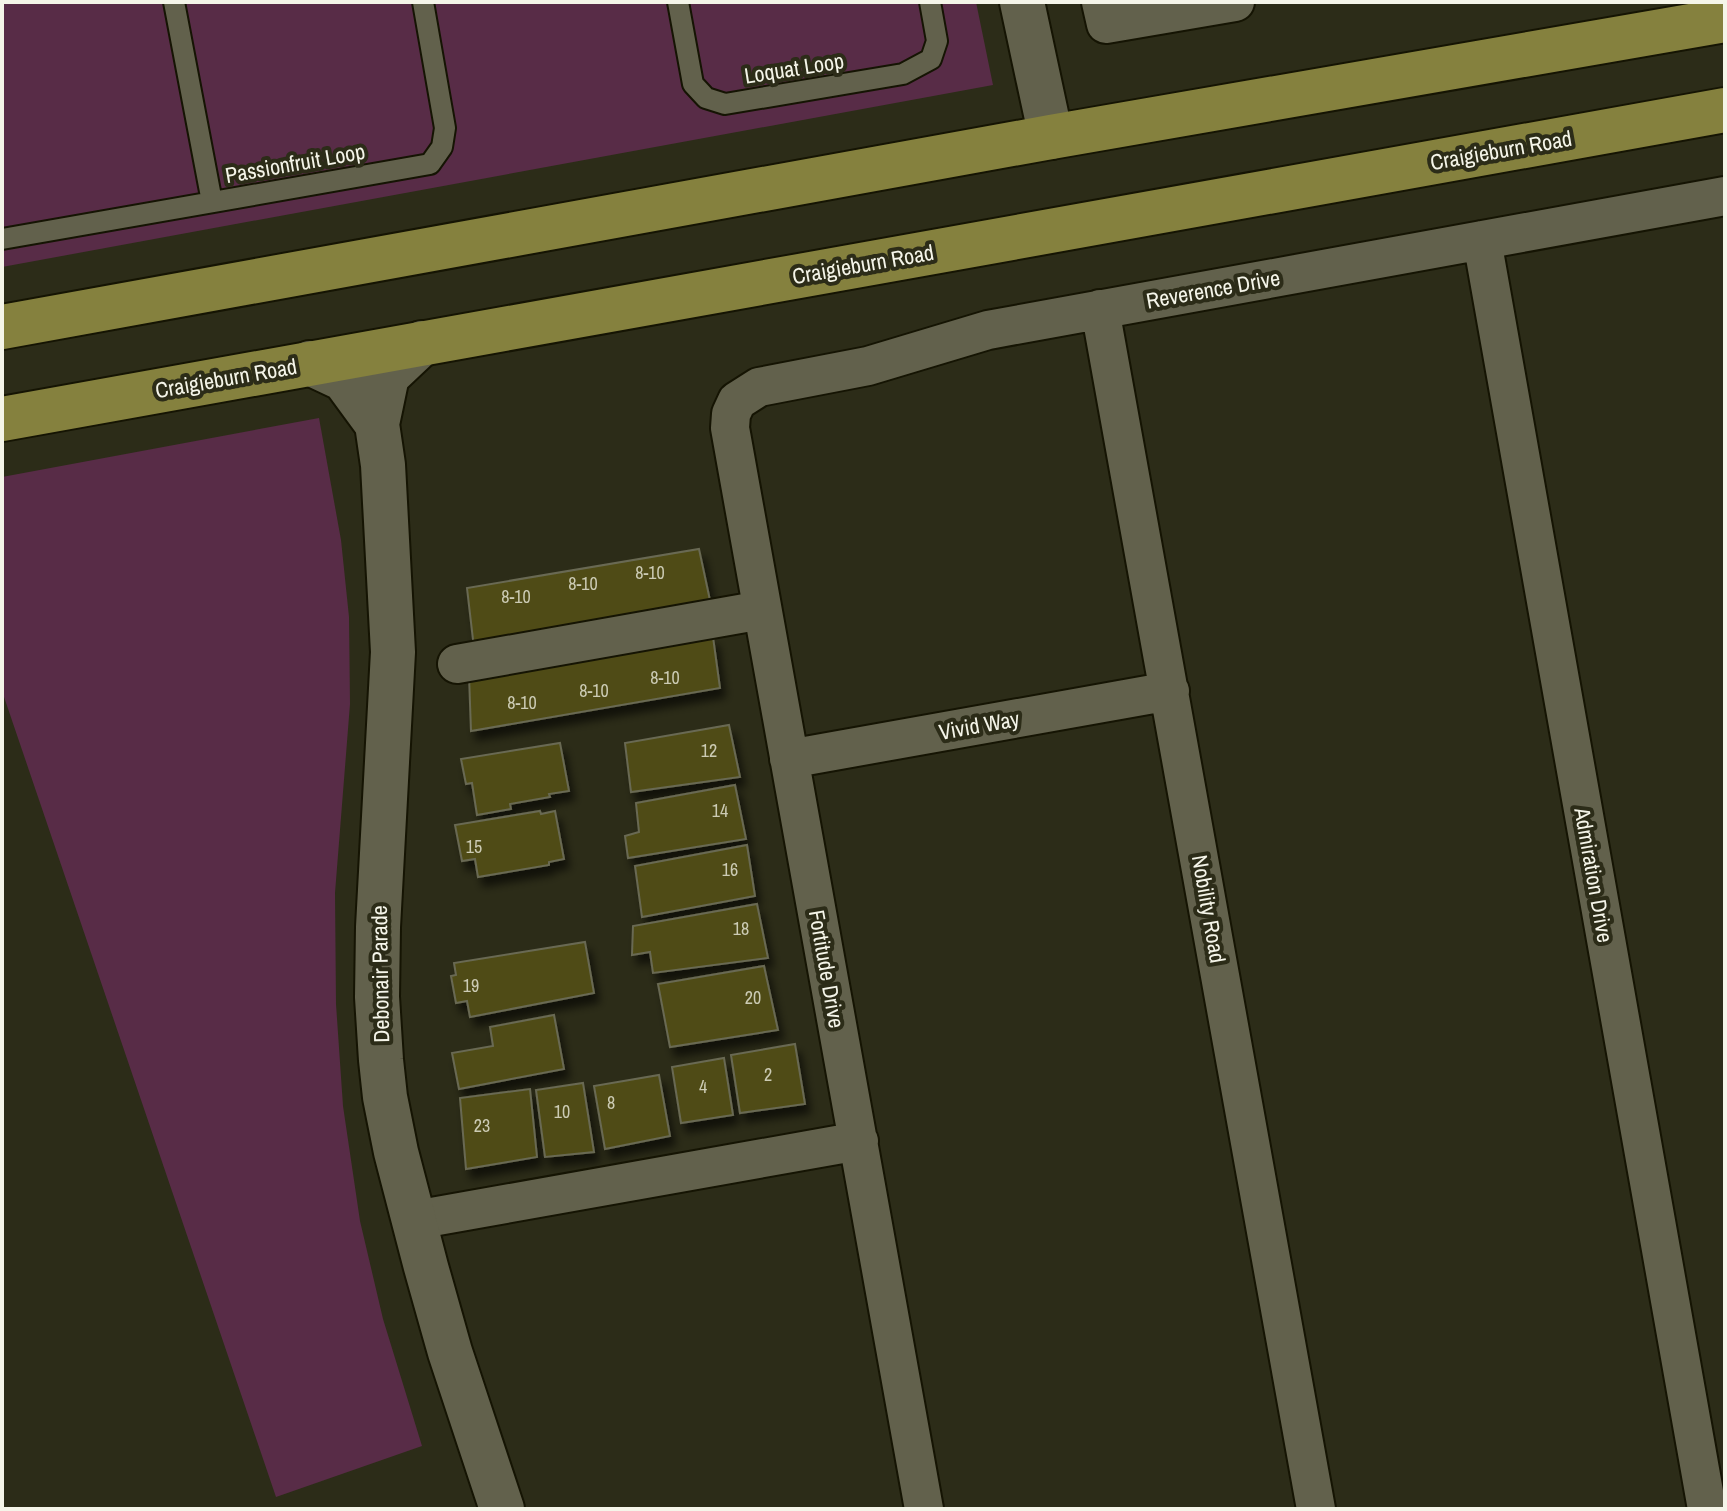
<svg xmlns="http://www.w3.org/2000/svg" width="1727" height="1511" font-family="'Archivo Narrow',sans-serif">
  <defs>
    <filter id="shadow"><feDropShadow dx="5" dy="9" stdDeviation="4" flood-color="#0009"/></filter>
  </defs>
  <rect width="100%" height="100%" fill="#2c2c18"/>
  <path fill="#582c47" d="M 2,2 L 976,2 L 993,85 L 2,267 Z
    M 319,418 L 341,540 L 349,617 L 350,704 L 335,893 L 336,1004 L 343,1106 L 360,1221 L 383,1319 L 422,1446 L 276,1497 L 2,691 L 2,477 Z"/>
  <path fill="#4f4c14" stroke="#696953" stroke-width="2" filter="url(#shadow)" d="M 699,549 L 711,605 L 474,648 L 467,588 Z
    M 713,637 L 720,688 L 471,731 L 469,675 Z
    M 729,725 L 740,777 L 631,792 L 625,743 Z
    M 560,743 L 569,791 L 549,794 L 550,797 L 510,804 L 511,809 L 477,815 L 472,783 L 466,784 L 461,759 Z
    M 735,785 L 746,839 L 628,858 L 625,836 L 639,832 L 636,803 Z
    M 540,811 L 541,814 L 555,811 L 564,859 L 549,862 L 549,865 L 478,877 L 475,859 L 462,861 L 455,825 Z
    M 747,845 L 755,896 L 642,917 L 635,866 Z
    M 757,904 L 768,958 L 653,973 L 650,952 L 632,955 L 633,926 Z
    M 585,942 L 594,993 L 470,1017 L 467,1001 L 456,1003 L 451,976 L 456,975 L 454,963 Z
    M 764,966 L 778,1030 L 670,1047 L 658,984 Z
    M 554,1015 L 564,1069 L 459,1089 L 452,1053 L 493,1046 L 490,1027 Z
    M 795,1044 L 805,1104 L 740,1113 L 731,1055 Z
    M 724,1058 L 733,1115 L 681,1123 L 672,1067 Z
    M 659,1075 L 670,1136 L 605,1149 L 594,1086 Z
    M 583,1083 L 594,1152 L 545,1157 L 536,1090 Z
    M 530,1089 L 537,1157 L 466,1169 L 460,1098 Z"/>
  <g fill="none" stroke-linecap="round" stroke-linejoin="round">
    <g stroke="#151403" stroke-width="24">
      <path id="service" d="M 174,2 L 212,202
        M 678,2 L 693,84 L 706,98 L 725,104 L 903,74 L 931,59 L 937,41 L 930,2
        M 2,239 L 430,164 L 442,147 L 445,128 L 423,2"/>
    </g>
    <g stroke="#151403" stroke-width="42">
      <path id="minor" d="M 1101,2 L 1106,24 L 1235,2
        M 1482,240 L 1707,1509
        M 1100,309 L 1316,1509
        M 457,664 L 762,610
        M 789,759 L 1170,691
        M 415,1220 L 859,1141
        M 924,1509 L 730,428 L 731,414 L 737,401 L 759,387 L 868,366 L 988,330 L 1725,196"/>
    </g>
    <g stroke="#151403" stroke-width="48">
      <path id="tertiary" d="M 1022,2 L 1051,137
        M 422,343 L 387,376 L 377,424 L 383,465 L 393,652 L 378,927 L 377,997 L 381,1060 L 385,1097 L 396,1152 L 426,1267 L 450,1352 L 502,1509
        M 310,363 L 344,379 L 377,424"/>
    </g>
    <g stroke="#151403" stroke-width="48">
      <path id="primary" d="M 2,327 L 1051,137 L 1725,20
        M 2,419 L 1725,110"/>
    </g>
    <use href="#service" stroke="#62614c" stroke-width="20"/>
    <use href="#minor" stroke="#62614c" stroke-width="38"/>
    <use href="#tertiary" stroke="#62614c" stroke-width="44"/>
    <use href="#primary" stroke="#85813e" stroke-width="44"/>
  </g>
  <g text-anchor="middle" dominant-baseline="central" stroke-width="8" stroke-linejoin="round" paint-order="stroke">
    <g font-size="18" fill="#cccbb4">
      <text x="650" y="572">8-10</text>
      <text x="583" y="583">8-10</text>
      <text x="516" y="596">8-10</text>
      <text x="665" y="677">8-10</text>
      <text x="594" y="690">8-10</text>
      <text x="522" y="702">8-10</text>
      <text x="709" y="750">12</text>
      <text x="720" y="810">14</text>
      <text x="474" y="846">15</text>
      <text x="730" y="869">16</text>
      <text x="741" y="928">18</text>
      <text x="471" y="985">19</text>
      <text x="753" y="997">20</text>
      <text x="768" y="1074">2</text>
      <text x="703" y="1086">4</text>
      <text x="611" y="1102">8</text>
      <text x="562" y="1111">10</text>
      <text x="482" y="1125">23</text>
    </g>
    <g font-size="22" fill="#f5f5e9" stroke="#2c2c18">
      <text transform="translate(794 68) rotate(-9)">Loquat Loop</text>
      <text transform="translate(1501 150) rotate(-10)">Craigieburn Road</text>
      <text transform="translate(295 163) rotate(-10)">Passionfruit Loop</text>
      <text transform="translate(863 264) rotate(-10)">Craigieburn Road</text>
      <text transform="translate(1213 289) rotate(-10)">Reverence Drive</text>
      <text transform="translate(226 378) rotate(-10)">Craigieburn Road</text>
      <text transform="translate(979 725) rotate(-10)">Vivid Way</text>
      <text transform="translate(1594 875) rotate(80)">Admiration Drive</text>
      <text transform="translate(1209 909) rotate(80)">Nobility Road</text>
      <text transform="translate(827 969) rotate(80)">Fortitude Drive</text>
      <text transform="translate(380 974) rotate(-91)">Debonair Parade</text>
    </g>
  </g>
  <rect width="1727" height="1511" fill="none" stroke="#f5f5e9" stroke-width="8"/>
</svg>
